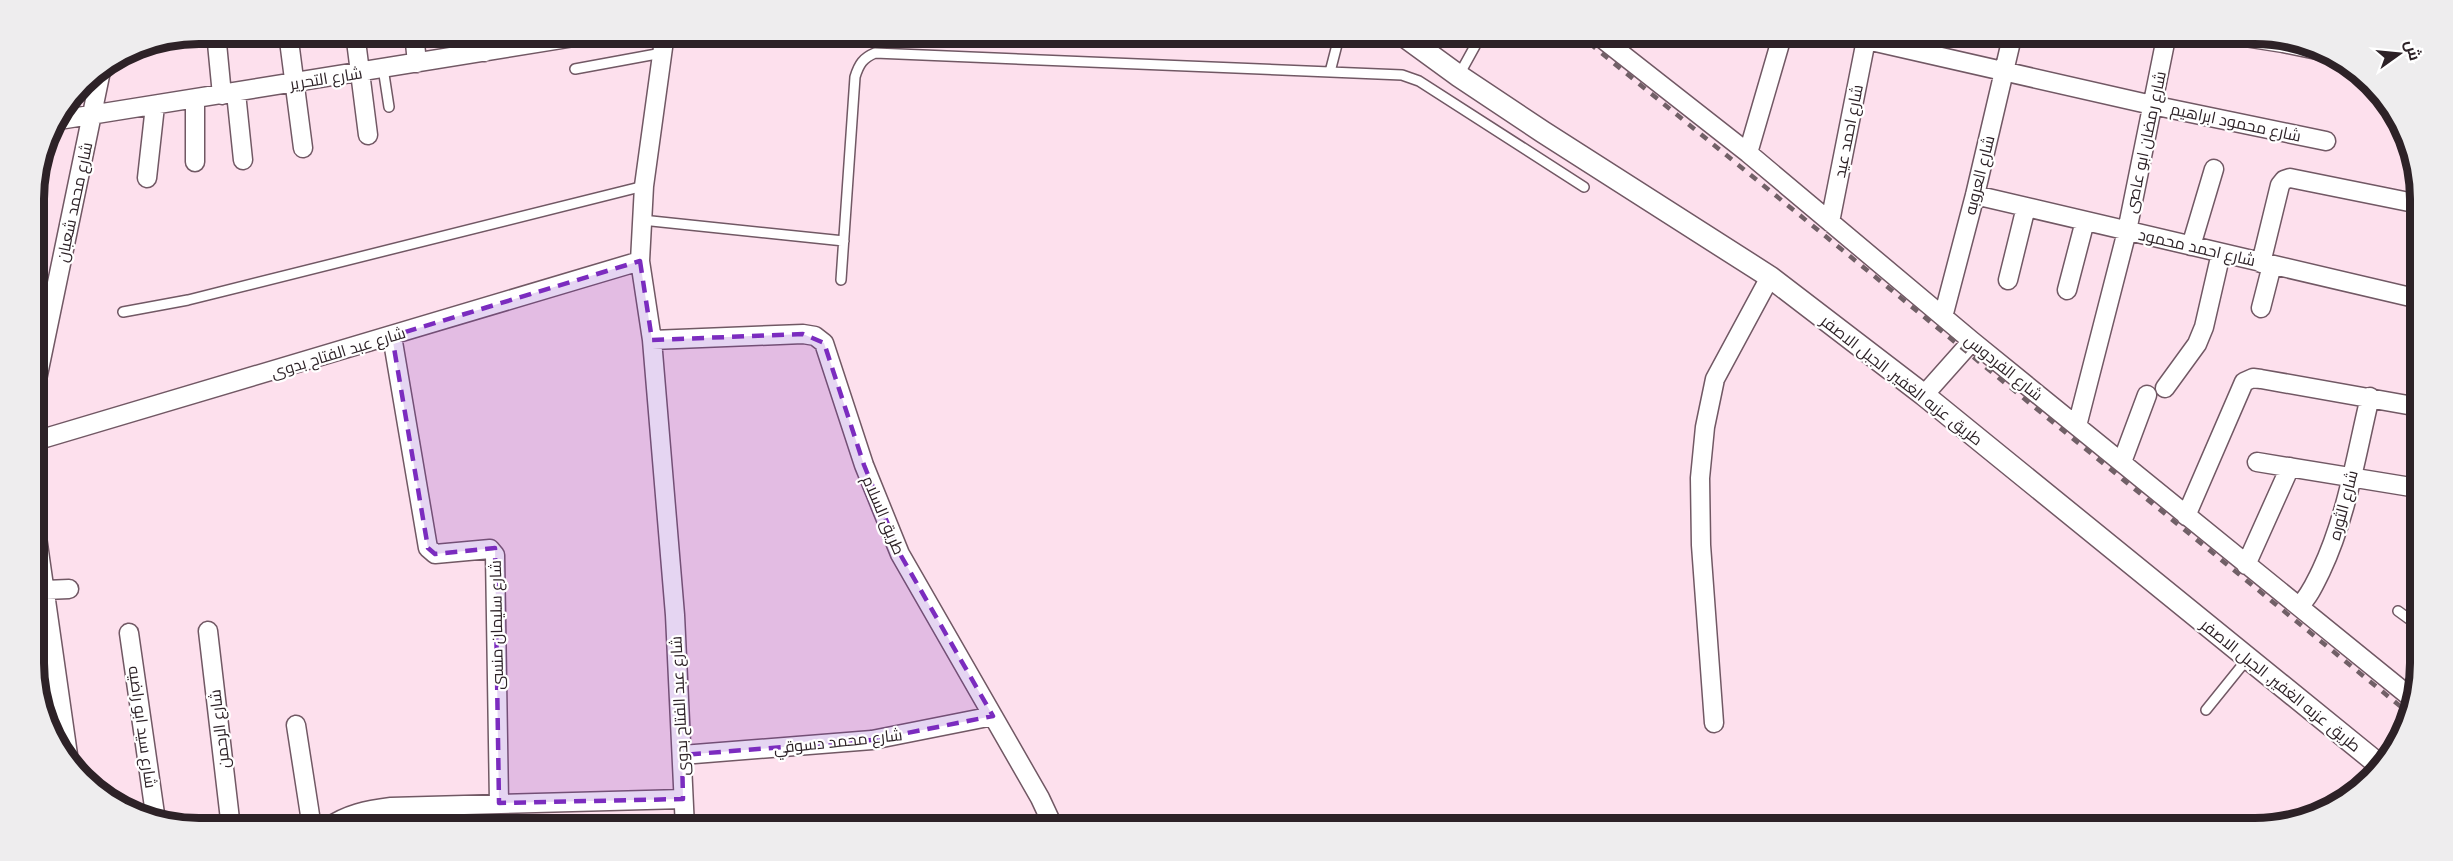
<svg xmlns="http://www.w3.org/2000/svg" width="2453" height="861" font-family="Mulish,Cairo,sans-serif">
  <rect width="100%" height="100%" fill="#fde0ed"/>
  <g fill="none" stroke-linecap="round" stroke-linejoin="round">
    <g stroke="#715864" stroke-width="12">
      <path id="service" d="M 383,68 L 389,107
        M 575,69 L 662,53
        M 1330,72 L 1340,33
        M 1459,75 L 1475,46
        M 642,220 L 844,241
        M 841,280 L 855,77 C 859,64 863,58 875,53 L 1402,75 L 1419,81 L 1584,187
        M 123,312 L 188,300 L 644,186
        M 2398,611 L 2420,627
        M 2206,710 L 2248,658"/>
    </g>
    <g stroke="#715864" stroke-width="21">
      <path id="minor" d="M 216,33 L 222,95
        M 288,33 L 303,148
        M 355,33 L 368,135
        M 414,33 L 417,63
        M 482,33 L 485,52
        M 665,33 L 644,186 L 640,261 L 652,340 L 675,615 L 685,828
        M 1595,33 L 1748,153 L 1972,341 L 2414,700
        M 1836,33 L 2152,105 L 2326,141
        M 2219,33 L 2283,43 L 2322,51
        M 236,93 L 243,160
        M 53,121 L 599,33
        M 1748,153 L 1783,33
        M 195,162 L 195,99
        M 147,178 L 155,106
        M 1975,195 L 2419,299
        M 1830,222 L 1866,40
        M 2191,246 L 2214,169
        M 2261,263 L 2280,185 L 2284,180 L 2290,178 L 2419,204
        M 2008,280 L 2026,207
        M 2067,290 L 2085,221
        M 2261,308 L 2272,265
        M 1943,317 L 1975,195 L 2013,33
        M 392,336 L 428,548 L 435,554 L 490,549 L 495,555 L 499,803
        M 652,340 L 803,334 L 815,336 L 824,343 L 864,465 L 900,554 L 1040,798 L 1054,828
        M 2165,388 L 2197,344 L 2204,327 L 2221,253
        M 34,394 L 102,66
        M 1924,395 L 1972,341
        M 2077,426 L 2127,231 L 2167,33
        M 35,441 L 640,261
        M 2122,462 L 2147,395
        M 2257,462 L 2417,488
        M 2186,516 L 2244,382 L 2253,378 L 2261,379 L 2419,407
        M 35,523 L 69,762
        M 2246,565 L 2290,467
        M 45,590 L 69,589
        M 2299,606 C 2309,597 2315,583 2321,571 C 2347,516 2356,455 2370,397
        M 208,631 L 231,828
        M 129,633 L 156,821
        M 1714,723 L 1701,545 L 1700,478 L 1705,427 L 1715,379 L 1770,277
        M 296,725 L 312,828
        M 682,755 L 872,740 L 993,716
        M 327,828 C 347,814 367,810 391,807 L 683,799"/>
    </g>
    <g stroke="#715864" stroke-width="24">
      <path id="tertiary" d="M 1400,33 L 1459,76 L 1543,132 L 1770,277 L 1924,395 L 2377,763"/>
    </g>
    <use href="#service" stroke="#fff" stroke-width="9"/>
    <use href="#minor" stroke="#fff" stroke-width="18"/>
    <use href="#tertiary" stroke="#fff" stroke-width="21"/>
    <path stroke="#716067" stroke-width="4.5" stroke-dasharray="8 8" stroke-linecap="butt" d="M 1577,33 L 2411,715"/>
  </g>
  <path fill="#7b2cbf" fill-opacity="0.2" stroke="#7b2cbf" stroke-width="4.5" stroke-dasharray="12 8" stroke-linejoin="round" d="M 640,261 L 652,340 L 803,334 L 824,343 L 864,465 L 900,554 L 993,716 L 872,740 L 682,755 L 683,799 L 499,803 L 495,548 L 435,554 L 428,548 L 392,336 Z"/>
  <g text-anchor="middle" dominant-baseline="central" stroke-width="4.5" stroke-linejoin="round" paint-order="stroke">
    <g font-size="16" fill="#2d2227" stroke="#fff">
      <text transform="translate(326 78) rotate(-9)">شارع التحرير</text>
      <text transform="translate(2236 122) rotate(12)">شارع محمود ابراهيم</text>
      <text transform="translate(1848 131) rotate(-79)">شارع احمد عيد</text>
      <text transform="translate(2145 142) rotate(-78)">شارع رمضان ابو عاصى</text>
      <text transform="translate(1979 175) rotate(-76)">شارع العروبه</text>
      <text transform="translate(74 202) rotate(-78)">شارع محمد شعبان</text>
      <text transform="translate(2197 247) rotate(13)">شارع احمد محمود</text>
      <text transform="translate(338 352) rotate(-17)">شارع عبد الفتاح بدوى</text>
      <text transform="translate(2004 367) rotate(39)">شارع الفردوس</text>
      <text transform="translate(1902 380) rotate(38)">طريق عزبه الغفير, الجبل الاصفر</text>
      <text transform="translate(2343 505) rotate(-75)">شارع الثوره</text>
      <text transform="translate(884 515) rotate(67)">طريق السلام</text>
      <text transform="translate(496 625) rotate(-91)">شارع سليمان منسى</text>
      <text transform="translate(2281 685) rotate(39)">طريق عزبه الغفير, الجبل الاصفر</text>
      <text transform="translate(679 706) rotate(-93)">شارع عبد الفتاح بدوى</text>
      <text transform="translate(143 727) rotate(82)">شارع سيد ابو راضيه</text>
      <text transform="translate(219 729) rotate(-97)">شارع الرحمن</text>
      <text transform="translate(838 741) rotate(-6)">شارع محمد دسوقي</text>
    </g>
  </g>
  <path d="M0 0H2453V861H0ZM199 44H2255A155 155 0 0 1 2410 199V663A155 155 0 0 1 2255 818H199A155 155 0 0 1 44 663V199A155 155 0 0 1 199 44Z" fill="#eeedee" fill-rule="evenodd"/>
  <path fill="none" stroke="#2d2227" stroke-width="8" d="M199 44H2255A155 155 0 0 1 2410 199V663A155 155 0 0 1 2255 818H199A155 155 0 0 1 44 663V199A155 155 0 0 1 199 44Z"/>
  <g transform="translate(2399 54) rotate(75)" stroke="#ffffff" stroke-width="4.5" paint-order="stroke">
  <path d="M0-4.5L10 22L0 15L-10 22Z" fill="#2d2227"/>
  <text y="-9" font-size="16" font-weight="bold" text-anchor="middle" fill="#2d2227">ش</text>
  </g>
</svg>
